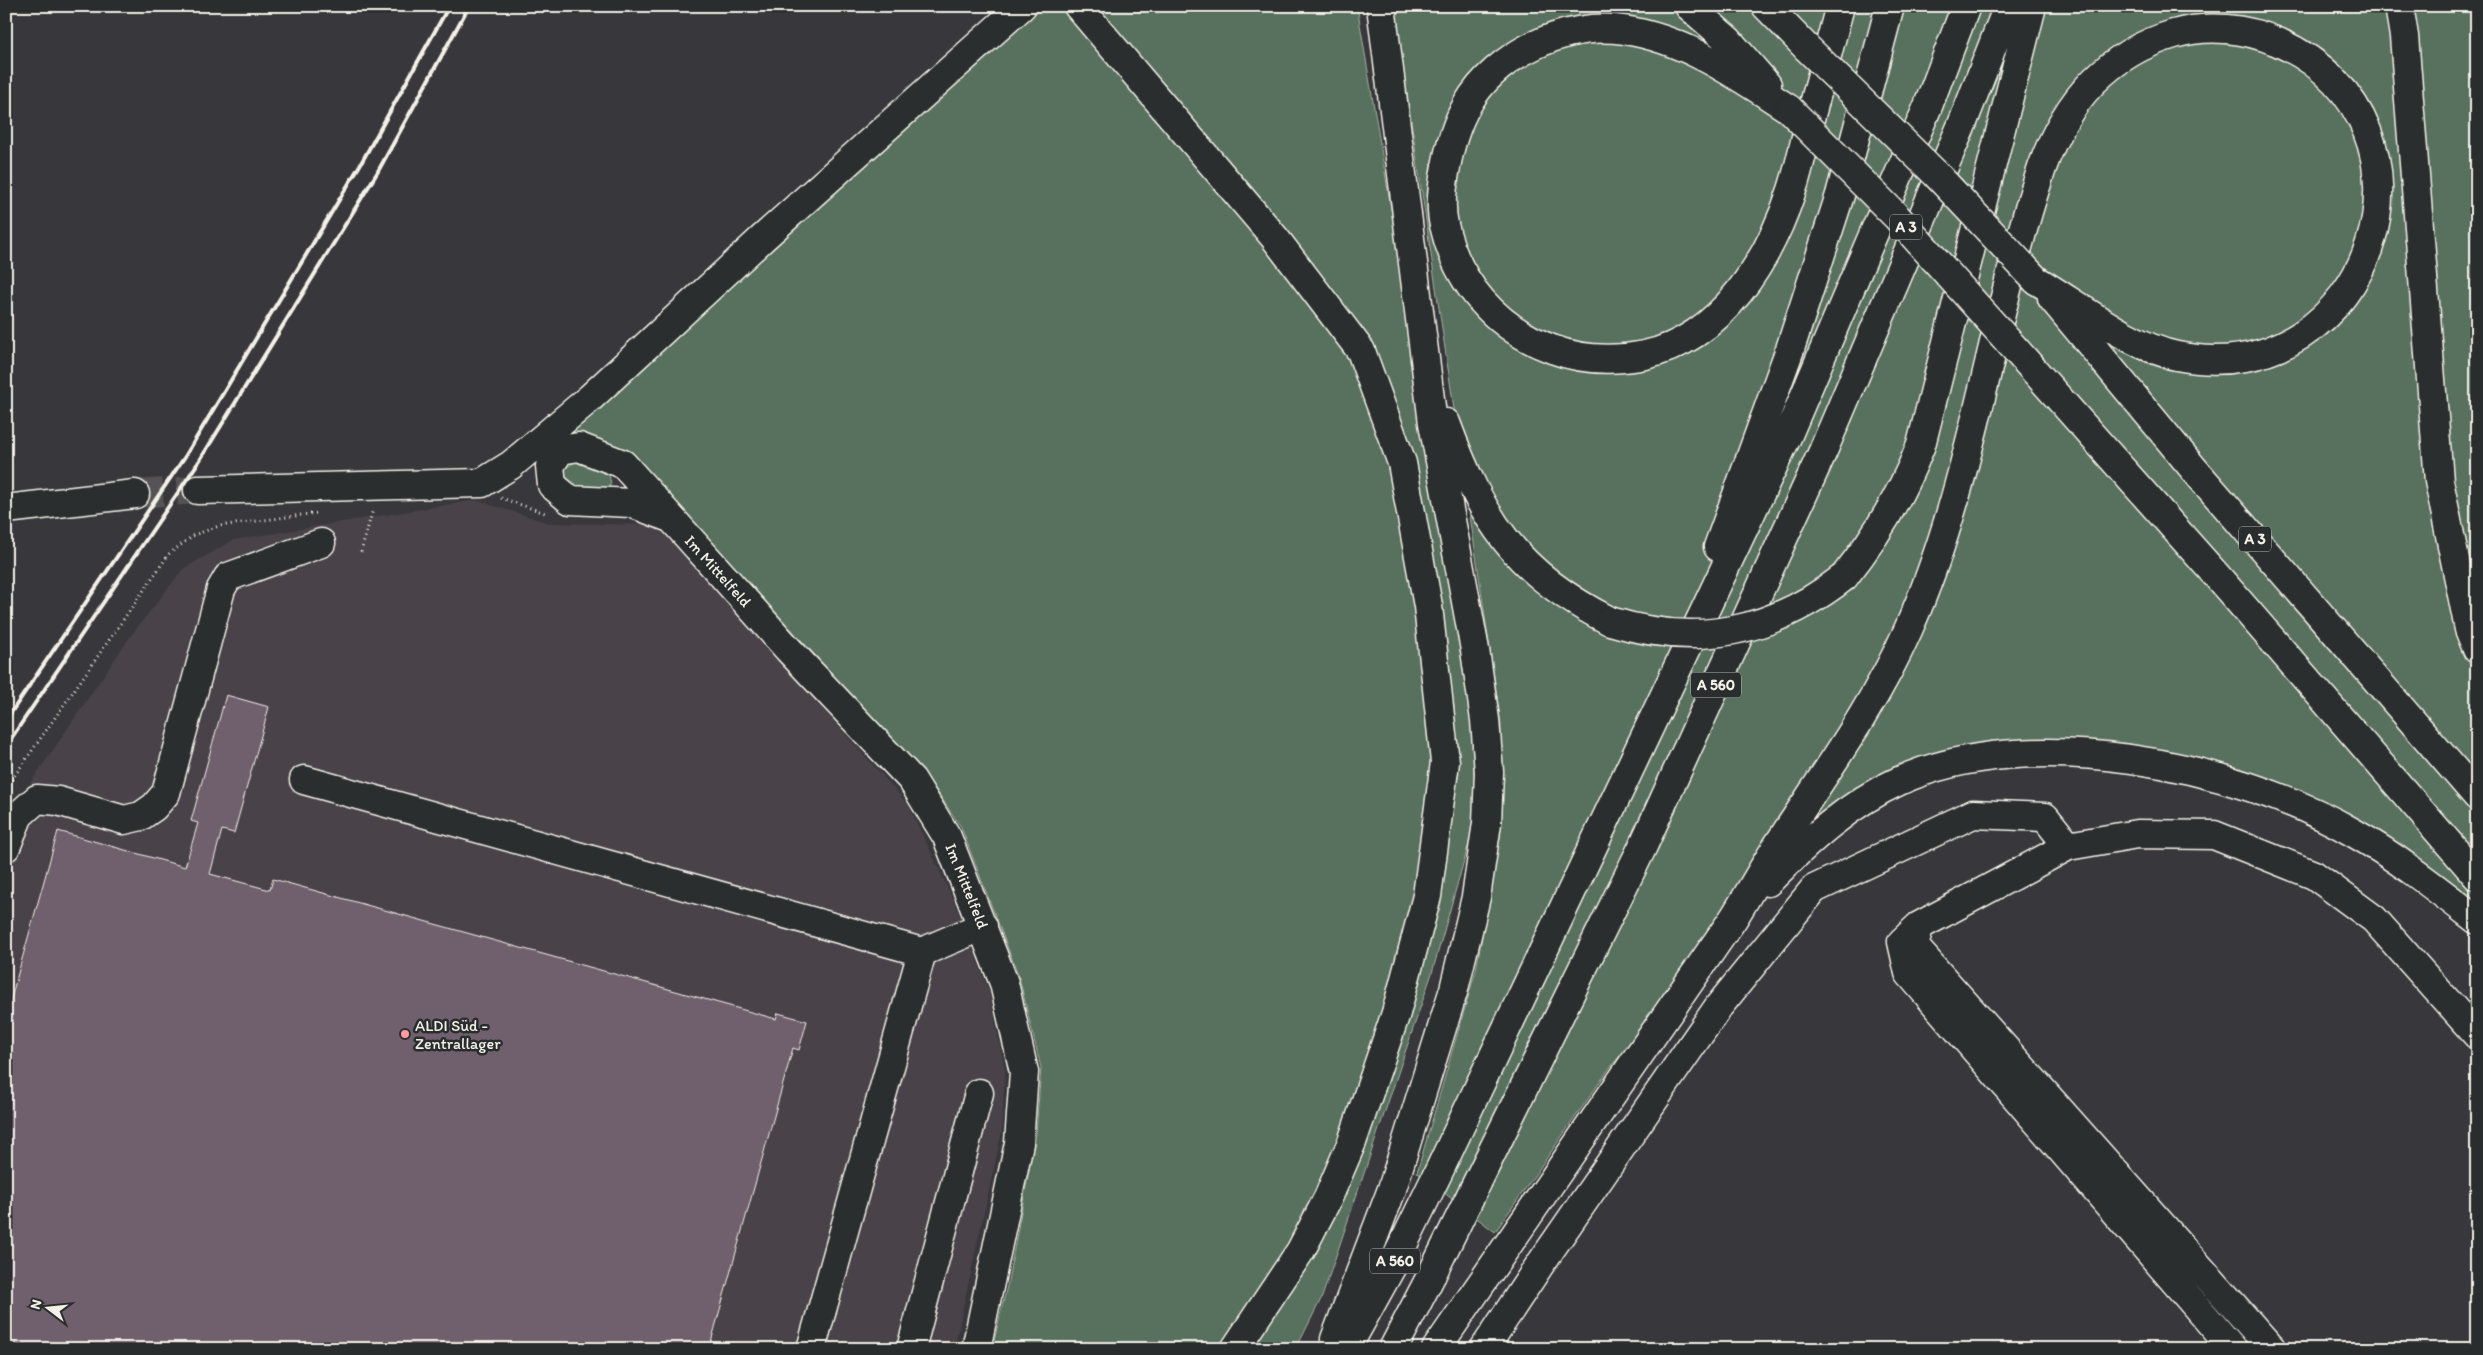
<svg xmlns="http://www.w3.org/2000/svg" width="2483" height="1355" font-family="Itim,sans-serif">
  <rect width="100%" height="100%" fill="#38373b"/>
  <filter id="ink" filterUnits="userSpaceOnUse"><feTurbulence type="fractalNoise" baseFrequency=".02" numOctaves="2"/><feDisplacementMap in="SourceGraphic" scale="10" xChannelSelector="R" yChannelSelector="G"/><feConvolveMatrix kernelMatrix="1 2 1 2 8 2 1 2 1" color-interpolation-filters="sRGB"/></filter>
  <g filter="url(#ink)">
    <path fill="#48434a" d="M 476,500 L 549,523 L 657,525 L 908,804 L 955,903 L 989,991 L 1005,1070 L 1002,1131 L 954,1349 L 6,1349 L 6,819 L 129,638 L 183,569 L 233,540 Z"/>
    <path fill="#58715e" stroke="#a6b1a3" d="M 1043,6 L 1357,6 L 1427,423 L 1473,735 L 1475,822 L 1432,973 L 1322,1297 L 1296,1349 L 992,1349 L 1007,1286 L 1036,1134 L 1041,1068 L 1019,977 L 961,827 L 932,784 L 642,465 L 620,448 L 596,440 L 560,434 Z
      M 1394,6 L 2477,6 L 2477,909 L 2249,775 L 1958,752 L 1868,782 L 1812,824 L 1609,1069 L 1495,1232 L 1417,1172 L 1476,970 L 1500,837 L 1501,724 Z
      M 575,462 L 609,475 L 611,483 L 607,491 L 578,492 L 563,478 L 564,469 Z"/>
    <path fill="#6f606d" stroke="#f4f1e8" d="M 226,695 L 269,707 L 234,833 L 222,830 L 210,874 L 270,890 L 273,879 L 776,1019 L 778,1013 L 807,1021 L 799,1050 L 793,1048 L 709,1349 L 35,1349 L 6,1341 L 6,1016 L 58,831 L 185,867 L 198,823 L 191,821 Z"/>
    <g fill="none" stroke-linecap="round" stroke-linejoin="round">
      <path stroke="#545355" stroke-width="28" stroke-dasharray="28 14" stroke-linecap="butt" d="M 135,494 L 198,490"/>
      <g stroke="#f4f1e8" stroke-width="31">
        <path id="minor" d="M 1078,6 L 1275,238 L 1361,351 L 1402,463 L 1428,606 L 1445,762 L 1427,896 L 1396,1013 L 1352,1142 L 1328,1198 L 1301,1250 L 1235,1349
          M 198,490 L 482,483 L 511,465 L 590,398 L 764,237 L 1022,6
          M 6,509 L 135,494
          M 670,518 L 631,503 L 570,500 L 552,485 L 550,466 L 560,450 L 579,447 L 623,464 L 788,649 L 912,780 L 947,837 L 1004,983 L 1024,1072 L 1019,1143 L 976,1349
          M 304,780 L 922,952 L 811,1349
          M 2068,846 L 2137,834 L 2214,835 L 2314,875 L 2374,919 L 2477,1035
          M 6,847 L 19,815 L 37,799 L 58,801 L 124,820 L 141,816 L 154,807 L 166,793 L 221,589 L 228,577 L 321,543
          M 1919,927 L 1914,946 L 2272,1349
          M 922,952 L 983,926
          M 911,1349 L 979,1093
          M 1484,1349 L 1539,1266 L 1719,1006 L 1814,889 L 1973,814 L 2045,817 L 2068,846 L 1919,926 L 1902,942 L 1909,973 L 2233,1349"/>
      </g>
      <g stroke="#f4f1e8" stroke-width="31">
        <path id="highway" d="M 1689,6 L 1728,40 L 1767,85
          M 1766,6 L 1807,48
          M 2399,6 L 2404,36 L 2439,481 L 2469,629 L 2477,649
          M 1789,109 C 1738,76 1686,39 1624,30 C 1566,21 1496,54 1467,105 C 1455,126 1449,149 1445,172 C 1442,189 1440,208 1444,225 C 1457,283 1496,328 1552,349 C 1581,360 1614,361 1645,355 C 1722,338 1769,260 1792,190 C 1800,166 1805,140 1811,115 C 1821,79 1830,43 1840,6
          M 2052,298 L 2193,468 L 2477,796
          M 2016,350 L 2217,576 L 2477,876
          M 1446,423 C 1482,520 1515,573 1610,621
          M 1718,547 L 1790,349 L 1840,195 L 1890,6
          M 1844,577 C 1877,536 1902,494 1921,445 L 2032,6
          M 1768,882 C 1807,842 1848,804 1899,781 C 2028,722 2236,764 2354,833 C 2398,858 2437,889 2477,920
          M 1335,1339 L 1392,1189 L 1454,989 L 1476,897 L 1487,823 L 1489,772 L 1485,720 L 1475,650 L 1433,423 L 1381,6
          M 1346,1349 L 1397,1257 L 1439,1171 L 1787,437 L 1928,106 L 1966,6
          M 1393,1349 L 1431,1276 L 1643,846 L 1823,451 L 1963,122 L 2008,6
          M 1436,1349 L 1733,919 C 1747,897 1760,873 1774,851 C 1821,778 1873,709 1908,630 C 1974,482 1990,320 2042,168 C 2065,102 2106,54 2174,34 C 2207,24 2246,28 2278,42 C 2461,124 2373,395 2177,356 C 2131,347 2077,304 2036,280"/>
      </g>
      <path stroke="#f4f1e8" stroke-width="3" stroke-dasharray="1 4" stroke-linecap="butt" d="M 501,498 L 548,514
        M 361,552 L 373,509
        M 6,788 L 169,554 L 194,535 L 219,526 L 317,513"/>
      <use href="#minor" stroke="#2a2d2e" stroke-width="28"/>
      <use href="#highway" stroke="#2a2d2e" stroke-width="28"/>
      <path stroke="#f4f1e8" stroke-width="4" d="M 6,720 L 186,455 L 360,165 L 449,6
        M 6,746 L 200,460 L 377,173 L 469,6"/>
      <g stroke="#f4f1e8" stroke-width="31" stroke-linecap="butt">
        <path id="highway-bridge" d="M 1807,48 L 1936,174 L 2036,280
          M 1789,109 L 1896,216 L 2016,350
          M 1610,621 C 1697,648 1772,633 1844,577"/>
      </g>
      <use href="#highway-bridge" stroke="#2a2d2e" stroke-width="28"/>
    </g>
  </g>
  <circle fill="#ff9aa2" stroke="#2a2d2e" stroke-width="2" cx="405" cy="1034" r="5"/>
  <g text-anchor="middle" dominant-baseline="central" stroke-width="5" stroke-linejoin="round" paint-order="stroke">
    <g fill="#2a2d2e" stroke="#b7b6b0" stroke-width="1">
      <rect x="1890" y="214.5" width="32" height="25" rx="4"/>
      <rect x="2239" y="526.5" width="32" height="25" rx="4"/>
      <rect x="1691" y="672.5" width="50" height="25" rx="4"/>
      <rect x="1370" y="1248.5" width="50" height="25" rx="4"/>
    </g>
    <g font-size="15" font-weight="bold" fill="#f4f1e8">
      <text x="1906" y="227">A 3</text>
      <text x="2255" y="539">A 3</text>
      <text x="1716" y="685">A 560</text>
      <text x="1395" y="1261">A 560</text>
    </g>
    <g font-size="16" fill="#f4f1e8" stroke="#2a2d2e">
      <text transform="translate(718 571) rotate(48)">Im Mittelfeld</text>
      <text transform="translate(967 886) rotate(68)">Im Mittelfeld</text>
    </g>
    <g font-size="16" fill="#f4f1e8" stroke="#2a2d2e" text-anchor="start">
      <text x="415" y="1025">ALDI Süd -<tspan x="415" dy="18">Zentrallager</tspan></text>
    </g>
  </g>
  <rect width="2483" height="1355" fill="none" stroke="#2a2d2e" stroke-width="25"/>
  <rect x="12" y="12" width="2458" height="1330" fill="none" stroke="#f4f1e8" stroke-width="2" filter="url(#ink)"/>
  <g transform="translate(48 1308) rotate(286)" stroke="#2a2d2e" stroke-width="4" paint-order="stroke">
  <path d="M0-4L9 19L0 12L-9 19Z" fill="#f4f1e8"/>
  <text y="-8" font-size="14" font-weight="bold" text-anchor="middle" fill="#f4f1e8">N</text>
  </g>
</svg>
